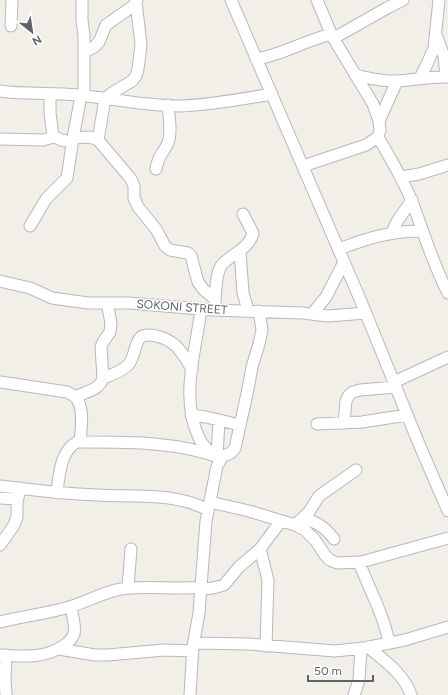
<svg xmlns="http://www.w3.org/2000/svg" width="448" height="695" font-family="Figtree,sans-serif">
  <rect width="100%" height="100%" fill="#f1efe8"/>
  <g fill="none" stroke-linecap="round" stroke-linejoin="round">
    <g stroke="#b5b8bc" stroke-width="13">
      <path id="minor" d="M 82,0 L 82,20 L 84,36 L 84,96
        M 231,0 L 360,299 L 419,444 L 448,511
        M 11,26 L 12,0
        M 436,35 L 444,56 L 446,77
        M 334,38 L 387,8 L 403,0
        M 84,52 L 94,47 L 99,42 L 106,25 L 133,6 L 137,0
        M 256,59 C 282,55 306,40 332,34
        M 355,75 C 369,78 383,82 398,81 C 415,80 431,76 448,77
        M 420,78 L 428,62 L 434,48 L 439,0
        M 0,91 C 26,95 52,92 79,95 C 113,99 147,106 181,106 C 211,105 242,99 272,94
        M 50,94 L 50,113 L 53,136 L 61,140 L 72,142
        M 379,121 L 397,81
        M 378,137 C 391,159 404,181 413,204 C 424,234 433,264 448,293
        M 73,138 L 90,137 L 98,140 L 131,179 L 134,186 L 134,198 L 138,207 L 156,229 L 165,246 L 170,250 L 188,253 L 191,256 L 198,282 L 204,290 L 215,299
        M 0,139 L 43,140 L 54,137
        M 98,140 L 105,99 L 112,93 L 132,81 L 136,76 L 138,69 L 141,45 L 136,1
        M 303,166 L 366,145 L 378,137 L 380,130 L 379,121 L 373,104 L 332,36 L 317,0
        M 156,169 C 158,155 163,154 168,143 C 172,132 169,117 168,105
        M 401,177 L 419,174 L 448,165
        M 30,226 L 46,199 L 67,178 L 73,138 L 81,96
        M 392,232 L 398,220 L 412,200
        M 339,249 C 368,238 390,231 422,231
        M 240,251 L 243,293 L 248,310
        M 0,281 L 30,288 L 52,298 L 88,303 L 129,303 L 212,310 L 303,313 L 328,316 L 366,313
        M 215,303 C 216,292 215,276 221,266 C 231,253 249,250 253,233 L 243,214
        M 201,309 C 196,351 179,399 200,440 C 203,445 208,450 212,454
        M 312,314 L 326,297 L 344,262
        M 103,378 C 112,375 122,371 128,365 C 135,358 135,341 141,337 C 145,334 152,335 157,336 C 178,342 181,352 192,369
        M 0,382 L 67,392 C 69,393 73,395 75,397 C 85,406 81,430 80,442
        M 394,382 L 448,357
        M 75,397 C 85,392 100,390 103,378 L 101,347 L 103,342 L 110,332 L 111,323 L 107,303
        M 191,415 L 206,417 L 240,425
        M 344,423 L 346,401 L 349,395 L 353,392 L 360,390 L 396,387
        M 317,424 L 362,422 L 407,415
        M 217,456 L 219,421
        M 0,486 C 32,490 65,494 97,495 C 134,497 175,492 208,510
        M 57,493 C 59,476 60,451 77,442 C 126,442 175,441 222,458
        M 0,498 L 17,499
        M 210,502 L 249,511 L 295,525 L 305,530 L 315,540 L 325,555 L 330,560 L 337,563 L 361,562 L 448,538
        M 303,518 C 318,523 324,526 334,539
        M 295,525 L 309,512 L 319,496 L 356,470
        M 0,545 L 14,525 L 17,517 L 17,503 L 20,488
        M 260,549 L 268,580 L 266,646
        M 359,562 C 369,589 384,615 389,643
        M 128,588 L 131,549
        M 201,589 L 213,588 L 224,585 L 239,567 L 260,549 L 281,521
        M 0,622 C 23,616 46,614 69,607 C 87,602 103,592 121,589 C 148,585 174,590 201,587
        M 194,643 L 249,644 L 335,651 L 364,648 L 405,640 L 448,627
        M 368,647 C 385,661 404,674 411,695
        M 59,649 L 95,655 L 108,655 L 164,650 L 193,651
        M 0,655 C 22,656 44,659 63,646 C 68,643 72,639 74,634 C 76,626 72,615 71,607
        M 6,655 L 5,679 L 6,695
        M 190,695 L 193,646 L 199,613 L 206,521 L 217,466 L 223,456 L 231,453 L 235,448 L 248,389 L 252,367 L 259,344 L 262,330 L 259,311
        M 354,695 L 359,680 L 361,648"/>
    </g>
    <use href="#minor" stroke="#fff" stroke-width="11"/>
  </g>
  <g text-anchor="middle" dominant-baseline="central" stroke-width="3" stroke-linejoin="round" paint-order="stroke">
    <g font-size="12" fill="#5f6368" stroke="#fff">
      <text transform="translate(182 307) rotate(4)">SOKONI STREET</text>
    </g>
  </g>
  <g transform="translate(32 32) rotate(150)" stroke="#ffffff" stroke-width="3" paint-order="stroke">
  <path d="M0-3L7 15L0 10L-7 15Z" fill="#5f6368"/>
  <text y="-6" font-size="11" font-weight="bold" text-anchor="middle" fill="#5f6368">N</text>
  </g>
  <path d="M308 675v6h65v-6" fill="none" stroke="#5f6368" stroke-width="2"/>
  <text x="314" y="675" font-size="12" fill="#5f6368" stroke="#ffffff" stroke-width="3" paint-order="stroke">50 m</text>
</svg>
